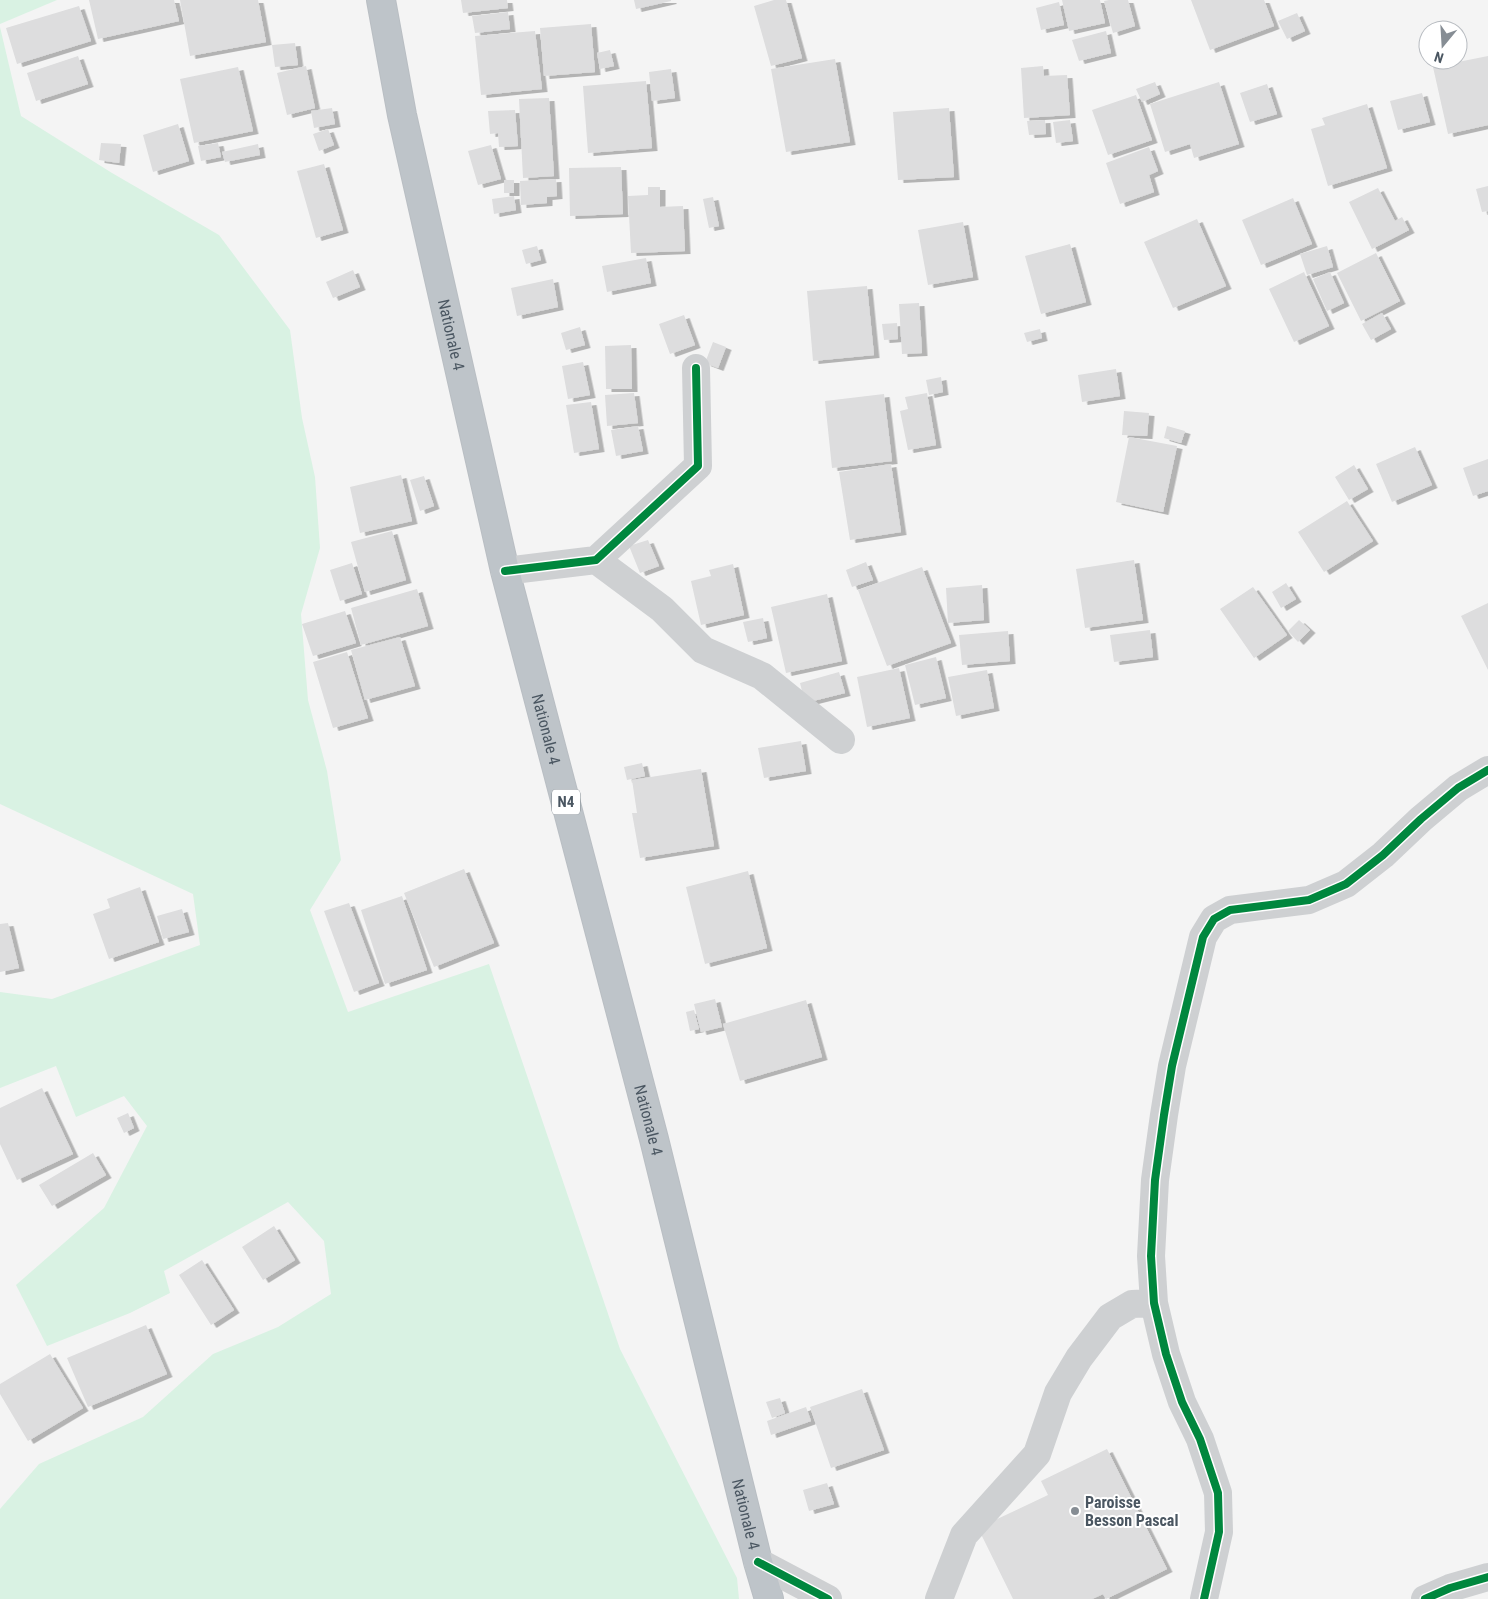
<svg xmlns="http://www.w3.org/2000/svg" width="1488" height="1599" font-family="'Roboto Condensed',sans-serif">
  <defs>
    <filter id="shadow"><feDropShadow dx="5.5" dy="3" stdDeviation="0" flood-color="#0004"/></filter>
  </defs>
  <rect width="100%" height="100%" fill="#f4f4f4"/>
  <path fill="#d9f2e3" d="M 0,0 L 57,0 L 0,24 Z
    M 0,27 L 21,116 L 112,173 L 219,235 L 290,330 L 302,418 L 315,477 L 320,548 L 301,614 L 308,700 L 327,771 L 341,860 L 310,910 L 348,1012 L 489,964 L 620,1349 L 737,1578 L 739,1599 L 0,1599 L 0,1509 L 39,1464 L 143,1417 L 213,1354 L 278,1327 L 331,1294 L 324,1241 L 288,1202 L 164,1271 L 170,1293 L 130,1313 L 47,1346 L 16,1285 L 104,1208 L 147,1126 L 124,1096 L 76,1117 L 56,1066 L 0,1088 L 0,992 L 52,999 L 200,945 L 193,894 L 0,804 Z"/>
  <path fill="#ddddde" filter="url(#shadow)" d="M 89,0 L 174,0 L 179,21 L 98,39 Z
    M 180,0 L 258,0 L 266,42 L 190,56 Z
    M 461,0 L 507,0 L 508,8 L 463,13 Z
    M 634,0 L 671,0 L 671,1 L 636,9 Z
    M 774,0 L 786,0 L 802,58 L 771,66 L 754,6 Z
    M 1062,0 L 1100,0 L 1105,23 L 1069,31 Z
    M 1109,0 L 1128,0 L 1135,26 L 1113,33 L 1104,1 Z
    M 1191,0 L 1264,0 L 1274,26 L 1210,50 Z
    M 1059,2 L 1064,25 L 1041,30 L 1036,8 Z
    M 79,6 L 91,41 L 17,64 L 6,28 Z
    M 508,12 L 510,29 L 475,33 L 472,16 Z
    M 1297,13 L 1305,31 L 1287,39 L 1278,21 Z
    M 591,24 L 595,72 L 544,76 L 540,28 Z
    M 535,31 L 542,89 L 481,95 L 475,36 Z
    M 1106,31 L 1111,53 L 1079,61 L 1072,40 Z
    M 295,43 L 298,65 L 275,67 L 272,45 Z
    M 610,50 L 614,66 L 600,69 L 597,53 Z
    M 78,56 L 88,84 L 36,101 L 27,73 Z
    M 1488,56 L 1488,125 L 1448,134 L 1433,67 Z
    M 835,59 L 850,142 L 786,152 L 771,69 Z
    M 306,66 L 315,108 L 287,115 L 277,73 Z
    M 1043,66 L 1044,76 L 1067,75 L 1070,115 L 1024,118 L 1021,68 Z
    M 238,67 L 253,131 L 194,143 L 180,79 Z
    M 671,69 L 675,98 L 652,101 L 649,72 Z
    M 646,81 L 652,148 L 588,153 L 583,86 Z
    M 1155,82 L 1160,94 L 1142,102 L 1136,89 Z
    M 1219,82 L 1239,144 L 1194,158 L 1190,144 L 1165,152 L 1150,104 Z
    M 1267,84 L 1277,114 L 1250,122 L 1240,93 Z
    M 1422,93 L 1430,122 L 1398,130 L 1390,101 Z
    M 1136,95 L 1152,140 L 1108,155 L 1092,110 Z
    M 549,98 L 554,176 L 523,178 L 519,99 Z
    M 1367,104 L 1387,168 L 1328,186 L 1311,129 L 1325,125 L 1322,118 Z
    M 332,108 L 335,124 L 314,128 L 311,111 Z
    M 949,108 L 954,177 L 898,180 L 893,112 Z
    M 515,110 L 518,146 L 499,147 L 498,133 L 490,134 L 488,111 Z
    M 1045,120 L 1046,134 L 1029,135 L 1027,121 Z
    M 1070,120 L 1073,141 L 1056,143 L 1053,122 Z
    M 178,124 L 189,161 L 153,172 L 143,135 Z
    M 328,129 L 334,145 L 319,151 L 313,134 Z
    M 101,143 L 121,144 L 119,163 L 99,160 Z
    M 218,143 L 221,157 L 201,161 L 198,146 Z
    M 258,144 L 260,155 L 225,162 L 222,152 Z
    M 491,145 L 501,179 L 478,185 L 468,151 Z
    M 1149,147 L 1158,171 L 1149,175 L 1154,192 L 1120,204 L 1106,163 Z
    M 324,164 L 343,230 L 316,238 L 297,171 Z
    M 621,167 L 623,214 L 570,216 L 569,168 Z
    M 556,179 L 557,196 L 547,197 L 547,203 L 521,205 L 520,181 Z
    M 504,180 L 514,180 L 514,193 L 504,193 Z
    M 1488,186 L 1488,211 L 1482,212 L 1476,189 Z
    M 648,187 L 660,187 L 660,207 L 683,206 L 685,251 L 631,253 L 628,196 L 648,195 Z
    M 1378,188 L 1395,221 L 1402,217 L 1409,230 L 1372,249 L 1349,202 Z
    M 514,196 L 516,210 L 494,214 L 492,199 Z
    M 713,197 L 719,226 L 709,228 L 703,199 Z
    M 1293,198 L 1312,244 L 1261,265 L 1242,220 Z
    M 1197,219 L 1226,286 L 1173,308 L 1144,242 Z
    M 963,222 L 973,277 L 928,285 L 918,230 Z
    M 1070,244 L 1086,302 L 1041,314 L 1025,256 Z
    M 537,246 L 541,260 L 526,264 L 522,250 Z
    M 1327,246 L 1333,267 L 1307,275 L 1300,254 Z
    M 1376,253 L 1400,301 L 1361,321 L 1337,273 Z
    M 646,258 L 651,283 L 607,292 L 602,266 Z
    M 353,270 L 360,287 L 333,298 L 326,282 Z
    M 1304,272 L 1329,326 L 1294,342 L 1269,289 Z
    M 1330,272 L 1344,303 L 1327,311 L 1313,279 Z
    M 553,279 L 558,307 L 517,316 L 511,288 Z
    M 867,286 L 874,355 L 813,361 L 807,291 Z
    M 919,303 L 922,353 L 902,354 L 899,304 Z
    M 1382,313 L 1391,329 L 1371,340 L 1362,324 Z
    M 684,315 L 695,345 L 670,354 L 659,324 Z
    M 897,323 L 898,339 L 884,340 L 882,324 Z
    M 580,327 L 585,345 L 566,350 L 561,333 Z
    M 1040,329 L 1042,338 L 1027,342 L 1024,333 Z
    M 713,342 L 726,347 L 718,368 L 705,363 Z
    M 631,345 L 632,389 L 606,389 L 605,346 Z
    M 583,362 L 590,395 L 568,399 L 562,366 Z
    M 1116,369 L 1120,396 L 1082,402 L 1078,375 Z
    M 941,377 L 943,392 L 929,395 L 926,380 Z
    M 634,393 L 638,423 L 607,426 L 605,395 Z
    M 927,393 L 936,445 L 908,450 L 900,411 L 908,409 L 905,397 Z
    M 884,394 L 892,461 L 832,468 L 825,401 Z
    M 591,402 L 599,449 L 574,453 L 566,405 Z
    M 1124,411 L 1149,413 L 1147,436 L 1122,435 Z
    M 638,426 L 643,451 L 616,456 L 611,430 Z
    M 1167,426 L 1185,431 L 1181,443 L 1164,438 Z
    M 1129,437 L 1177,446 L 1163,512 L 1116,502 Z
    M 1415,447 L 1432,485 L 1392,502 L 1376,464 Z
    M 1488,459 L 1488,491 L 1473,496 L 1463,468 Z
    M 891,464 L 901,532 L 850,540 L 839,472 Z
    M 1354,465 L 1368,489 L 1349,500 L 1335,477 Z
    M 401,475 L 412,521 L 360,533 L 350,487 Z
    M 424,476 L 434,506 L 420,511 L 410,480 Z
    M 1347,501 L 1373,541 L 1324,572 L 1298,532 Z
    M 392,531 L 406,580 L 365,592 L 351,542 Z
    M 648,540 L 659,566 L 640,573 L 629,546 Z
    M 1134,560 L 1143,620 L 1085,628 L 1076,569 Z
    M 866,562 L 873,580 L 852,587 L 846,570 Z
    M 352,563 L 362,594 L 340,601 L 330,570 Z
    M 733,564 L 744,615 L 701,625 L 691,581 L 711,576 L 709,570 Z
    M 922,567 L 951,643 L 887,666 L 858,590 Z
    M 1286,583 L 1296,599 L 1281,608 L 1272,592 Z
    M 982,585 L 984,620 L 948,623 L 946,588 Z
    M 1253,587 L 1287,635 L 1254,658 L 1220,609 Z
    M 417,589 L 428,626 L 361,645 L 351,608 Z
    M 827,594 L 842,661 L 786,673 L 771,607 Z
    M 1488,603 L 1488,670 L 1461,616 Z
    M 345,611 L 356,643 L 313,656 L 302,624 Z
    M 763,618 L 767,638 L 748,642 L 743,622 Z
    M 1299,620 L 1310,630 L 1298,642 L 1288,631 Z
    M 1150,630 L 1153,657 L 1114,662 L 1110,635 Z
    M 1008,631 L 1010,661 L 962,665 L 959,635 Z
    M 400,637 L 415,686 L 365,700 L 351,650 Z
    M 347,652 L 368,718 L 333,728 L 313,662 Z
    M 936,657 L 946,698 L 915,705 L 905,665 Z
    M 899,668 L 910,718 L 867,727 L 857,677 Z
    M 987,670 L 994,708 L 956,716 L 948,677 Z
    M 839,672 L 845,693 L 805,703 L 800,683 Z
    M 801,741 L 806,771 L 764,778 L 758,748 Z
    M 642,763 L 645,776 L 627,780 L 624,767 Z
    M 701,769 L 714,846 L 640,858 L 632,813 L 637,813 L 632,780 Z
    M 464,869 L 494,943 L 434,967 L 404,893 Z
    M 748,871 L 767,948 L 705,964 L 686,887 Z
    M 140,887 L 159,942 L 109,959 L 93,914 L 110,908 L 107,899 Z
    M 402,896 L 427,970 L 385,984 L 361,910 Z
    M 349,903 L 379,983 L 354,992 L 324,911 Z
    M 182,909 L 189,932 L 163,939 L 157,916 Z
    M 8,923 L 19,968 L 0,972 L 0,924 Z
    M 715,999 L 722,1027 L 701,1032 L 694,1004 Z
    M 806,1000 L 822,1057 L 740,1081 L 723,1024 Z
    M 694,1010 L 699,1029 L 690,1031 L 686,1012 Z
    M 42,1088 L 73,1154 L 17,1180 L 0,1144 L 0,1108 Z
    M 128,1113 L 134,1128 L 124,1133 L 117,1118 Z
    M 93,1153 L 106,1175 L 52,1206 L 39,1185 Z
    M 274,1226 L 295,1260 L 263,1280 L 242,1247 Z
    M 202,1260 L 234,1310 L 211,1325 L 179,1275 Z
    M 146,1325 L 167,1374 L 88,1407 L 67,1358 Z
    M 50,1354 L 83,1408 L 28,1441 L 0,1394 L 0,1384 Z
    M 862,1389 L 884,1450 L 831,1468 L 810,1407 Z
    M 780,1398 L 785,1413 L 772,1418 L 766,1402 Z
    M 806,1407 L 811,1421 L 771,1435 L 767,1421 Z
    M 1107,1449 L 1167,1569 L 1106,1599 L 1103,1594 L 1092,1599 L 1013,1599 L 978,1528 L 1048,1495 L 1041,1481 Z
    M 827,1483 L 834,1504 L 809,1511 L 803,1490 Z"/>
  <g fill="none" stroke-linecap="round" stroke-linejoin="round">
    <g stroke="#b9bec3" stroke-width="30">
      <g id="highway">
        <path id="s1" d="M 381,0 L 402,115 L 505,571 L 654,1139 L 758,1562 L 769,1599"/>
      </g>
    </g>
    <path stroke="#ced0d2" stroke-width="28" d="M 596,560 L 662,609 L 703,650 L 762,676 L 841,740
      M 505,571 L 596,560 L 698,466 L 696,368
      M 758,1562 L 828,1599
      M 939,1599 L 964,1535 L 1037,1454 L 1058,1393 L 1079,1358 L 1110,1317 L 1132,1304 L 1154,1303
      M 1204,1599 L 1219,1532 L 1218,1493 L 1200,1439 L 1182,1402 L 1166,1354 L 1154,1303 L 1151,1256 L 1155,1180 L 1164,1115 L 1172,1066 L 1203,937 L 1214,919 L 1230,910 L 1309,900 L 1346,884 L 1383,855 L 1421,819 L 1458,788 L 1488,770
      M 1425,1599 L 1450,1588 L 1488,1577"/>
    <use href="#highway" stroke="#bec4c9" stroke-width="28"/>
    <g stroke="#fff" stroke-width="11">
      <path id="cycleway" d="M 505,571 L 596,560 L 698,466 L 696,368
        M 758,1562 L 828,1599
        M 1204,1599 L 1219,1532 L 1218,1493 L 1200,1439 L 1182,1402 L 1166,1354 L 1154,1303 L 1151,1256 L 1155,1180 L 1164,1115 L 1172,1066 L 1203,937 L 1214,919 L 1230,910 L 1309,900 L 1346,884 L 1383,855 L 1421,819 L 1458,788 L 1488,770
        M 1425,1599 L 1450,1588 L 1488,1577"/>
    </g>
    <use href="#cycleway" stroke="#00873e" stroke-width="8"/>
  </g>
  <circle fill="#868d94" stroke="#fff" stroke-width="2" cx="1075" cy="1511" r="5"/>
  <g text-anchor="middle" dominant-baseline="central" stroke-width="4" stroke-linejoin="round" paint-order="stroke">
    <rect fill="#fff" stroke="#808990" stroke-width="1" x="552" y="789.5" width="28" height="25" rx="4"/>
    <g font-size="15" font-weight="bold" fill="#4a5661">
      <text x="566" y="802">N4</text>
    </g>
    <g font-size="16" fill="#4a5661" stroke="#fff">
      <text stroke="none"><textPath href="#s1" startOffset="342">Nationale 4</textPath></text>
      <text stroke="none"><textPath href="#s1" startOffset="748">Nationale 4</textPath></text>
      <text stroke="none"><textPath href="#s1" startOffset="1152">Nationale 4</textPath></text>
      <text stroke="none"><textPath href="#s1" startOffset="1558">Nationale 4</textPath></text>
    </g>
    <g font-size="16" font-weight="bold" fill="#4a5661" stroke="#fff" text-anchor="start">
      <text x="1085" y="1502">Paroisse<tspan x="1085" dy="18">Besson Pascal</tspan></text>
    </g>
  </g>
  <g transform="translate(1443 45) rotate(198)"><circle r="24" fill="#ffffff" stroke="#b7bbc0"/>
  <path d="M0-4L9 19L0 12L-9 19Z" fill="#868d94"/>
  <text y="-8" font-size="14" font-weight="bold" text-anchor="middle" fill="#4a5661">N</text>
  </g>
</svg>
